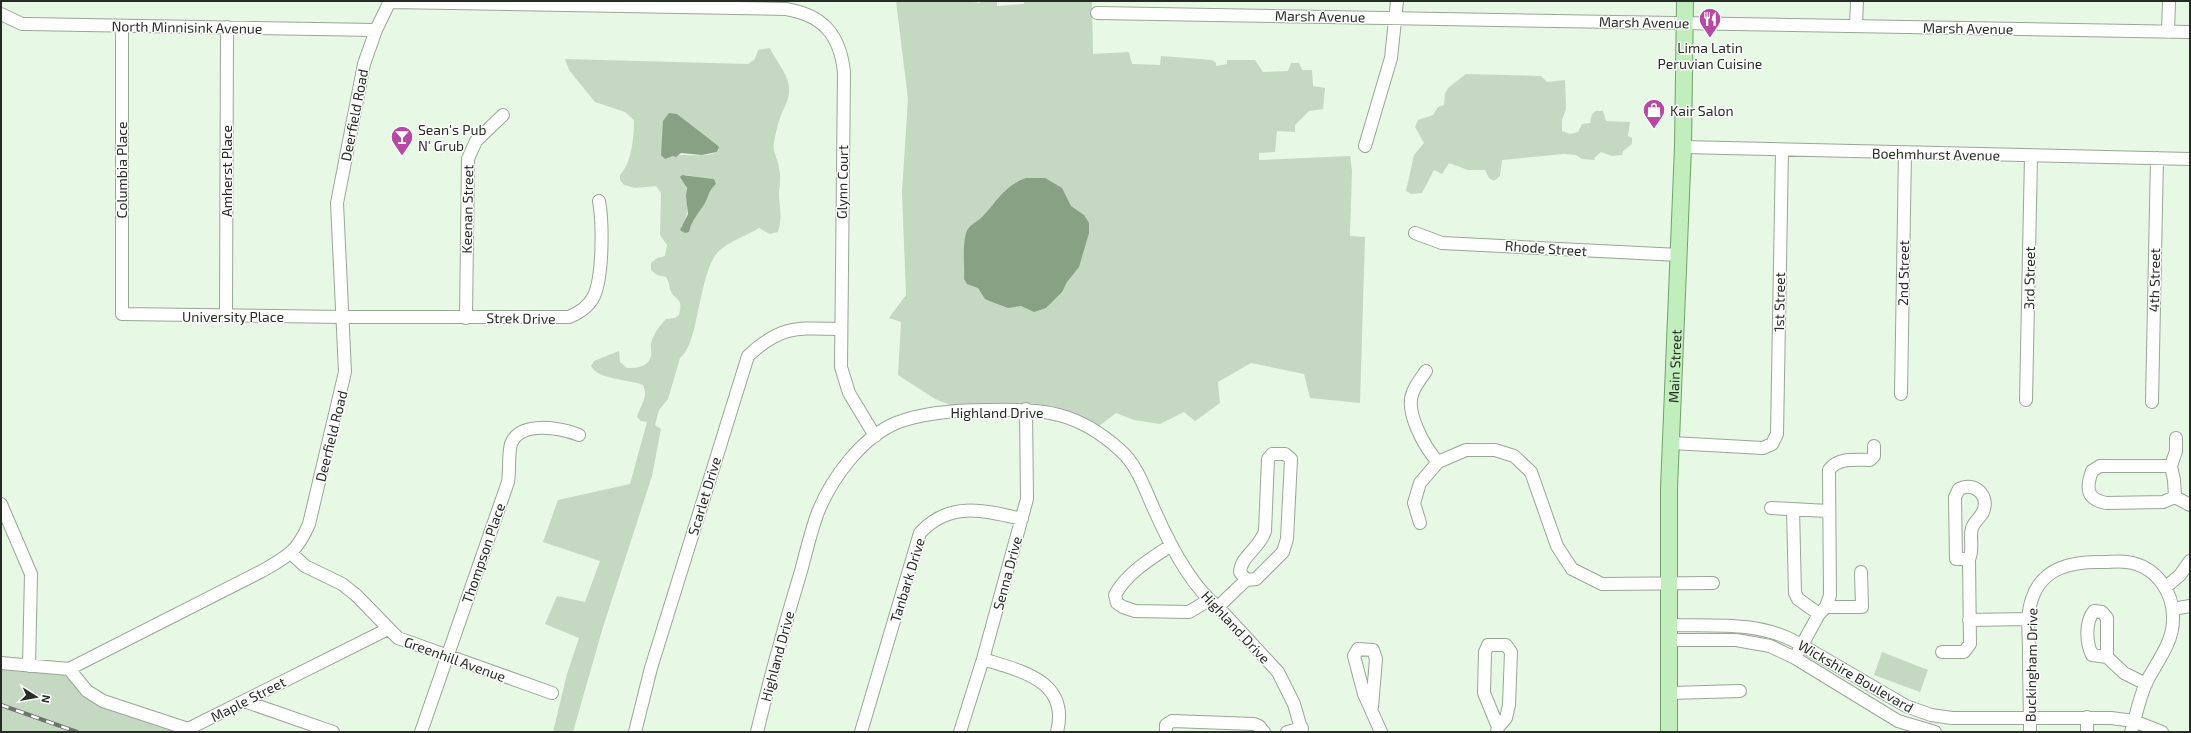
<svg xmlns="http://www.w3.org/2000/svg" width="2191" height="733" font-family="'Exo 2',sans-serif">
  <rect width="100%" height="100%" fill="#e7f8e5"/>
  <path fill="#c5d8c2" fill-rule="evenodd" d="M 896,1 L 967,1 L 980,3 L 981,1 L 997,1 L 997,6 L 1024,4 L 1024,1 L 1092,1 L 1093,54 L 1129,52 L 1132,64 L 1160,65 L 1161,56 L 1212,60 L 1216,63 L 1216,66 L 1227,64 L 1227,60 L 1255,60 L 1263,72 L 1288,71 L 1291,63 L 1299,63 L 1302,70 L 1312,70 L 1313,86 L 1325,88 L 1323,109 L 1309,111 L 1295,125 L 1295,132 L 1277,131 L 1275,152 L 1259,153 L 1259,160 L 1350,156 L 1352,170 L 1350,236 L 1365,237 L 1360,403 L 1310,398 L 1304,374 L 1251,363 L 1218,382 L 1220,403 L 1195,421 L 1184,412 L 1160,424 L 1134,420 L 1116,413 L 1094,430 L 1070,417 L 963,410 L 935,399 L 898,375 L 901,322 L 889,318 L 906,295 L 902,192 L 908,99 Z
    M 770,48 C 776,62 789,74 789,89 C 790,100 783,108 780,118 C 778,123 775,136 774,142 C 772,152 778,158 779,168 C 781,177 780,184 779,192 C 779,208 783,214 778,232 L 770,234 L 759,228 C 748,235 728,242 719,251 C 698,271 700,344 680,358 L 668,399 L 659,410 L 655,425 L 661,429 L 652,476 L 603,627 L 573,732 L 553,732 L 567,674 L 579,638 L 545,624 L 557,596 L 585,602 L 600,561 L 543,542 L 558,500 L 630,484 L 647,422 L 641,421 L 637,417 C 640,405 649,398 643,385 C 628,379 598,380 591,366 L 594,361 L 619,351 L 620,362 L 627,368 C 636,368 648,368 651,356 C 652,352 650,348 651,343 C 653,335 660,325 666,319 L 675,318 L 679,315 C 684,295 674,302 670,289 C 669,284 669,282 666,277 L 657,275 L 651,270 L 651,263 L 657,258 L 665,256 L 667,245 L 660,235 L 661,193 L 656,186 L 635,188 L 624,185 L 620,180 L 620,175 C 632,163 634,136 634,120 L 625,112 L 595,102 L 569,70 L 565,59 L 748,64 L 755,59 L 758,50 ZM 677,114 L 719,150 L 717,152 C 704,159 685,152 670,157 ZM 685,175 L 714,179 C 712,193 701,204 695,216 C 692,220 692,224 690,228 L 681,227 C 689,220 690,188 683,181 Z
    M 1466,74 L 1541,76 L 1547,82 L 1565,80 L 1566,109 L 1562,120 L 1562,131 L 1570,134 L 1578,132 L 1582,124 L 1590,123 L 1592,114 L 1596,111 L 1603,111 L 1606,121 L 1630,122 L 1628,136 L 1632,138 L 1632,144 L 1623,151 L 1622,155 L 1612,156 L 1601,152 L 1594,158 L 1595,160 L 1582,159 L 1576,155 L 1564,154 L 1502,160 L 1500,176 L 1494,181 L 1489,178 L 1485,170 L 1468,170 L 1449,163 L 1442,174 L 1434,170 L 1422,193 L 1411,194 L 1406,191 L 1414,155 L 1424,143 L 1415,127 L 1418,120 L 1433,115 L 1438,107 L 1444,105 L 1445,94 L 1448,88 Z
    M 1882,652 L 1928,670 L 1920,692 L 1874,675 Z
    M 1,663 L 69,669 L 87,691 L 194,726 L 199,732 L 1,732 Z"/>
  <path fill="#88a185" d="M 669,113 L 677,114 L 717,145 L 719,147 L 717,152 L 702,155 L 681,153 L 676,157 L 673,156 L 665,159 L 661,155 L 663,121 Z
    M 682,175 L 714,179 L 716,184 C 709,190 709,195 705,203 C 699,213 692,219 689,232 L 685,233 L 680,230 L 688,214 L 686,196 L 687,188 L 680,177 Z
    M 1026,178 L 1045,178 L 1062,188 L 1071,206 L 1084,215 L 1089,223 L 1089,233 L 1079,267 L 1067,282 L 1062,292 L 1046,308 L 1034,312 L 1021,306 L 1008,308 L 992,302 L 985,299 L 978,288 L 967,284 L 964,279 C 965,264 962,248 966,233 C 969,224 977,223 983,216 C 997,201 1005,185 1026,178 Z"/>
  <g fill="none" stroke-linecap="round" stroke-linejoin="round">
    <g stroke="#98a796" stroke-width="14">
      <path id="minor" d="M 390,2 L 786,9 C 823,15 840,35 844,72 L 841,367 L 849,393 L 875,436
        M 1097,13 L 2190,32
        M 1,14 L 22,24 L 27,24 L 376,30
        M 122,26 L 122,314 L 344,317 L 569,317 C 579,313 589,306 594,296 C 603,276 603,223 599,201
        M 1856,26 L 1857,1
        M 2168,32 L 2169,1
        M 1365,146 L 1391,58 L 1397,1
        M 1683,147 L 2190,159
        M 1415,233 L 1442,243 L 1679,255
        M 226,316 L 227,27
        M 466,318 L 468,159 L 476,141 L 503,115
        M 1426,371 C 1422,377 1416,384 1413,392 C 1404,411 1425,448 1438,462
        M 1901,394 L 1905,153
        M 2026,400 L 2031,156
        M 2152,402 L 2157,158
        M 2176,438 L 2176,451 L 2171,466 L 2174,480 L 2175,497 L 2190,505
        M 1672,443 L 1763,448 L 1772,444 L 1777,434 L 1782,150
        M 2171,466 L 2100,466 L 2092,471 C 2086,488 2086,499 2106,503 L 2163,502 L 2175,497
        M 1,504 L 31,574 L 29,666
        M 1771,508 L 1828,511
        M 1793,509 L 1795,593 L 1798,599 L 1819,614
        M 1420,523 L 1414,503 L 1420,483 L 1438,462 L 1466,450 L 1495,450 L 1514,456 L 1531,472 L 1557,546 L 1572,569 L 1602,584 L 1713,583
        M 1170,546 C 1150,559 1126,574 1115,595 L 1117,603 L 1123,607 L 1135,611 L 1189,612 L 1209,600
        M 292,554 L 305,566 L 342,584 L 356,595 L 398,638 L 552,693
        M 2166,587 L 2180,575 L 2190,561
        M 1218,607 L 1246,580 L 1256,579 L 1283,552 L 1287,539 L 1291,459 L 1285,454 L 1272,454 L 1268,459 L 1265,531 C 1260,548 1241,556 1240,572 L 1246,580
        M 1826,607 L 1862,607 L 1861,572
        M 2173,609 L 2190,606
        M 1969,620 L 2028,619
        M 1670,625 C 1713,626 1759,621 1798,643 L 1906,706 L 1931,715 L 1952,718 L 2111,718 L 2134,721 L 2162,732
        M 1670,640 L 1736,640 L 1770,646 L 1795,658 L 1898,721 L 1935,732
        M 1798,652 L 1819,614 L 1826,607 L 1830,595 L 1829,470 C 1838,457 1856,460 1870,460 L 1874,456 L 1874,446
        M 1942,652 L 1964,652 L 1970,644 L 1969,559 C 1974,549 1969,538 1972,528 C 1974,522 1980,518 1983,512 C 1990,496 1975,481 1959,489 L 1955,497 L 1956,559 L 1969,559
        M 2107,657 L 2092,655 C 2086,642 2085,622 2094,611 L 2102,612 L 2107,618 L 2107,657 L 2124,673 L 2146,684
        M 983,659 C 1020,671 1070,680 1057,732
        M 1,663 L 69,669 L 262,571 C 288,556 297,552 309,524 L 345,372 L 337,203 L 364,64 L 376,30 L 390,1
        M 69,669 L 87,691 L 103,701 L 188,729 L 388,629
        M 1670,693 L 1740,691
        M 244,701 L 333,732
        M 1372,707 L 1376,659 L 1373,650 L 1358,649 L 1354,656 L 1364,694 L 1381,732
        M 421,732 L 508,482 C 510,470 508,455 511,444 C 520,420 561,428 579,435
        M 635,732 L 651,668 L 748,356 C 781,325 797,328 840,329
        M 757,732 C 770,678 785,624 801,571 C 806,552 811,531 818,512 C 832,478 861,438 896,423 C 924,412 959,410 988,410 C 1044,409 1077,411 1120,450 C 1137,465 1144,487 1153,507 C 1167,539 1190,586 1218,607 L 1278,672 L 1294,704 L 1302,732
        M 861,732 L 920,533 C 949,501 983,510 1022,519
        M 960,732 L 983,659 L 1027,499 L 1026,409
        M 1166,732 L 1166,725 L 1172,721 L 1254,724 L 1259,726 L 1264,732
        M 1287,732 L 1302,728
        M 1497,732 L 1498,727 L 1484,693 L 1485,652 L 1488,645 L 1506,645 L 1511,652 L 1509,705 L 1506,718 L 1498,727
        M 2030,732 C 2030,705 2029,678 2029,650 C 2029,634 2026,615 2032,599 C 2042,567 2073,561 2103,562 C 2111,562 2119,561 2127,562 C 2156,566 2174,592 2173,620 C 2173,643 2156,663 2146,683 C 2139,699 2136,716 2131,732
        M 2087,732 L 2087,717"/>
    </g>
    <g stroke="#70a26a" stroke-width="18">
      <g id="major">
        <path id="s1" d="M 1669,732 L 1669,488 L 1683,147 L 1685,1"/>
      </g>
    </g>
    <use href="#minor" stroke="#fff" stroke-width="12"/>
    <use href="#major" stroke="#c1eebc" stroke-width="16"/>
    <g stroke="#6c766b" stroke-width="4">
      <path id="rail" d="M 1,705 L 77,732"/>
    </g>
    <use href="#rail" stroke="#fff" stroke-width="2.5" stroke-dasharray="8" stroke-linecap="butt"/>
  </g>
  <defs>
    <g id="restaurant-pin" transform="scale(1.15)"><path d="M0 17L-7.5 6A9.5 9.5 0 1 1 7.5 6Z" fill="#b948a5" stroke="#fff"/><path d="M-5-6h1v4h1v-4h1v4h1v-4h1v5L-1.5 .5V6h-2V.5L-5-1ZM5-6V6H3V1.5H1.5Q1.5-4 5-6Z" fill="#fff"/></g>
    <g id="shop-pin" transform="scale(1.15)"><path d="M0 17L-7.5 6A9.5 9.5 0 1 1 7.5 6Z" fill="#b948a5" stroke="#fff"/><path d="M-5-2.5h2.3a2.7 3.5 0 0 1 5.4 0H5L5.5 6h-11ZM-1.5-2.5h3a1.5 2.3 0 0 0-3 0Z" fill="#fff"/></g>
    <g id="bar-pin" transform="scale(1.15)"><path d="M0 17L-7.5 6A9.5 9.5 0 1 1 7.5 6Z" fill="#b948a5" stroke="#fff"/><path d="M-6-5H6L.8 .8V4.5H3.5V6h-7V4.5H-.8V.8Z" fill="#fff"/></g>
  </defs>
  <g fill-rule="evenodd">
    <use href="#restaurant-pin" x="1710" y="19"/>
    <use href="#shop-pin" x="1654" y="110"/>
    <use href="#bar-pin" x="402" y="137"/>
  </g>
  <g text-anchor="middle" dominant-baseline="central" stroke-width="3" stroke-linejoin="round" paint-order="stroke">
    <g font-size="14" fill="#262c25" stroke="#fff">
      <text transform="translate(1320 16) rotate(1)">Marsh Avenue</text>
      <text transform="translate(1644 22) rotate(1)">Marsh Avenue</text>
      <text transform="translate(187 27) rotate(1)">North Minnisink Avenue</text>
      <text transform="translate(1968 28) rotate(1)">Marsh Avenue</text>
      <text transform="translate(354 115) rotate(-79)">Deerfield Road</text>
      <text transform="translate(1936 154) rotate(1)">Boehmhurst Avenue</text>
      <text transform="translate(121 170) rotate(-90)">Columbia Place</text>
      <text transform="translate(226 171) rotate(-90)">Amherst Place</text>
      <text transform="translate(842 182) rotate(-89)">Glynn Court</text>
      <text transform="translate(467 209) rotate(-89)">Keenan Street</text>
      <text transform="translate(1546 248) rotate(4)">Rhode Street</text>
      <text transform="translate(1903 273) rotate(-89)">2nd Street</text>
      <text transform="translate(2029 278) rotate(-89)">3rd Street</text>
      <text transform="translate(2154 280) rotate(-89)">4th Street</text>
      <text transform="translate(1779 302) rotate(-89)">1st Street</text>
      <text x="233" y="316">University Place</text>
      <text transform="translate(521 318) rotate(1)">Strek Drive</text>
      <text stroke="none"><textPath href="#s1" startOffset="366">Main Street</textPath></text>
      <text x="997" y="412">Highland Drive</text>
      <text transform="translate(331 436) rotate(-76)">Deerfield Road</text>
      <text transform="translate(704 496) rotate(-73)">Scarlet Drive</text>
      <text transform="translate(483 553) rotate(-71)">Thompson Place</text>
      <text transform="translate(1007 573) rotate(-75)">Senna Drive</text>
      <text transform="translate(907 580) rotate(-73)">Tanbark Drive</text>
      <text transform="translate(1236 627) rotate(47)">Highland Drive</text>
      <text transform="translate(777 656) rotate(-75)">Highland Drive</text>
      <text transform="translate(455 659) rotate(20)">Greenhill Avenue</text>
      <text transform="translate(2031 665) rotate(-89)">Buckingham Drive</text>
      <text transform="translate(1856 676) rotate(30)">Wickshire Boulevard</text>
      <text transform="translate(248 699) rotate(-27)">Maple Street</text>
    </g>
    <g font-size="14" fill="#262c25" stroke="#fff" text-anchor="start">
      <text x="1710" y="47" text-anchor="middle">Lima Latin<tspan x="1710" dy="16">Peruvian Cuisine</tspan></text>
      <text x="1670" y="110">Kair Salon</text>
      <text x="418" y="129">Sean's Pub<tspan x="418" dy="16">N' Grub</tspan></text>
    </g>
  </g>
  <rect width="2191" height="733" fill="none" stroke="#262c25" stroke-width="4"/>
  <g transform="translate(36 697) rotate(101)" stroke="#ffffff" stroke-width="3" paint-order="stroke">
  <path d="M0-3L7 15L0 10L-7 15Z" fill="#262c25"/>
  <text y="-6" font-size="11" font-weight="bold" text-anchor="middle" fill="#262c25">N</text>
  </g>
</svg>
